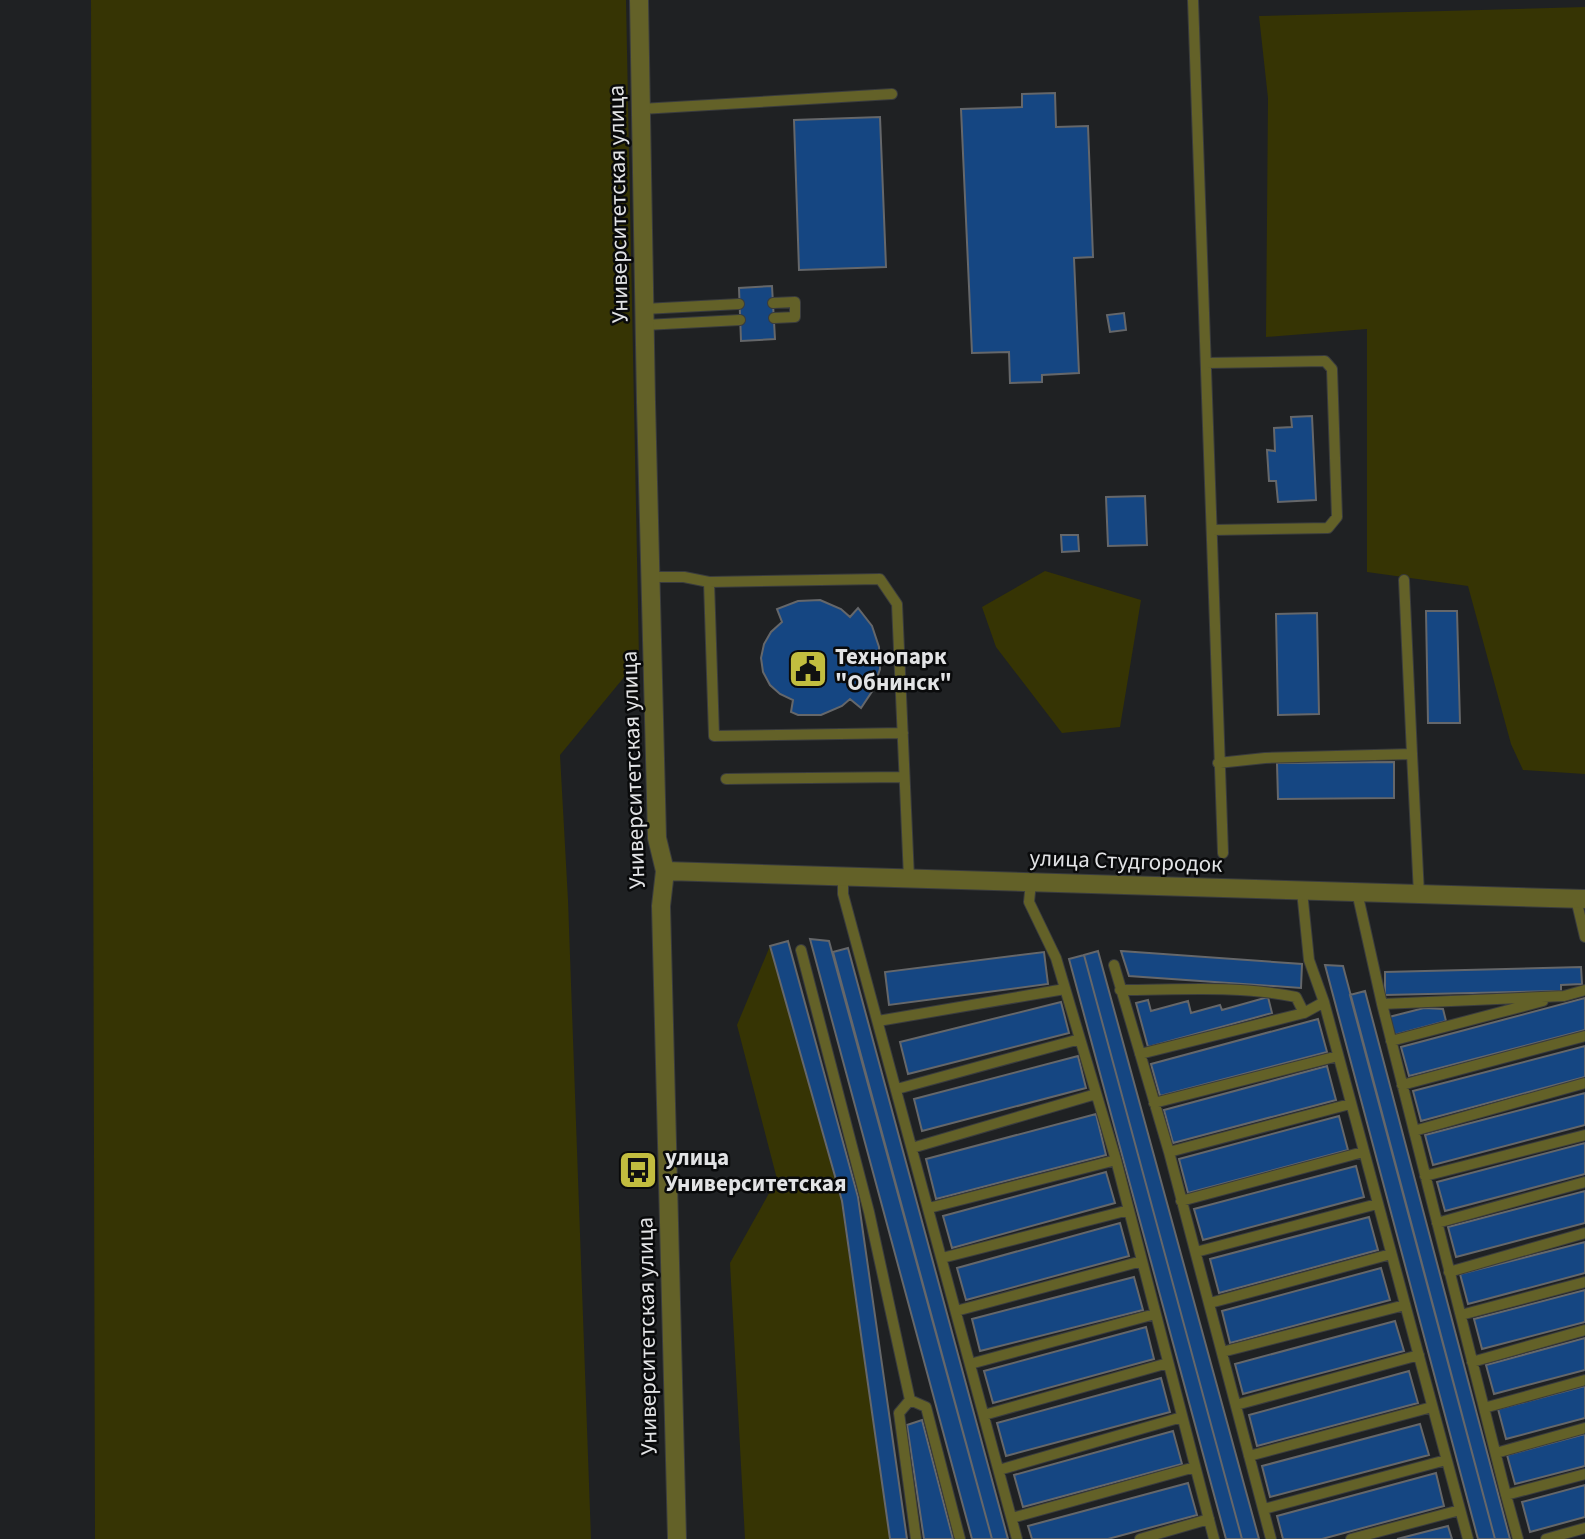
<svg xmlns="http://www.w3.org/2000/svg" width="1585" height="1539" font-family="'Source Sans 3',sans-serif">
  <rect width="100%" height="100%" fill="#1f2123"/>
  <path fill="#363404" d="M 91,0 L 626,0 L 639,659 L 560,755 L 568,900 L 591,1539 L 95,1539 Z
    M 1585,7 L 1585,774 L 1523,770 L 1511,744 L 1468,586 L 1367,572 L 1367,329 L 1266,337 L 1268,98 L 1259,16 Z
    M 1045,571 L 1141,600 L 1120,727 L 1062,733 L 996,647 L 982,607 Z
    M 770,946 L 841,1201 L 890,1539 L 745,1539 L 730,1263 L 777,1179 L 737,1025 Z"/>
  <path fill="#154682" stroke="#65676a" stroke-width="2" d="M 1055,93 L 1056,127 L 1088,126 L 1093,257 L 1074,258 L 1079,373 L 1042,375 L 1042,382 L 1010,383 L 1009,352 L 972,353 L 961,109 L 1022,107 L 1022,94 Z
    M 880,117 L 886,267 L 799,270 L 794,120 Z
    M 772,286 L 775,339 L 741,341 L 739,288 Z
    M 1124,313 L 1126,330 L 1110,332 L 1107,315 Z
    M 1312,416 L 1316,500 L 1278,502 L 1276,481 L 1269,481 L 1267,450 L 1275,451 L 1274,428 L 1292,427 L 1291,417 Z
    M 1145,496 L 1147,545 L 1108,546 L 1106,497 Z
    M 1061,535 L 1078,535 L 1079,551 L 1062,552 Z
    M 820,600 L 841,609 L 850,617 L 858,608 L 872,626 L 879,647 L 880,669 L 873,690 L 861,708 L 850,699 L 842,706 L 821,715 L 798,715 L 791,712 L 793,700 L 780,694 L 770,685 L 763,672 L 761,658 L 764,644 L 771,632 L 782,622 L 777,609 L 798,601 Z
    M 1426,611 L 1457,611 L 1460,723 L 1428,723 Z
    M 1317,613 L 1319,714 L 1278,715 L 1276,614 Z
    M 1394,762 L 1394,798 L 1278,799 L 1277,763 Z
    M 810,939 L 829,941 L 992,1539 L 972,1539 Z
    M 788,941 L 858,1197 L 907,1539 L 890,1539 L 842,1201 L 770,946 Z
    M 848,948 L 1008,1539 L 992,1539 L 833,952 Z
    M 1098,951 L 1259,1539 L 1242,1539 L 1084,955 Z
    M 1121,951 L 1302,964 L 1301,988 L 1129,976 Z
    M 1044,952 L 1048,984 L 889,1005 L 885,972 Z
    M 1084,955 L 1242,1539 L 1226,1539 L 1069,959 Z
    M 1325,965 L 1343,966 L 1495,1539 L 1478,1539 Z
    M 1581,967 L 1582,984 L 1561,985 L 1561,991 L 1385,995 L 1385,972 Z
    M 1365,991 L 1510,1539 L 1495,1539 L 1350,995 Z
    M 1268,997 L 1272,1013 L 1148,1047 L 1136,1003 L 1148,1000 L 1151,1011 L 1188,1001 L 1191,1013 L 1220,1005 L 1222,1010 Z
    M 1585,998 L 1585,1030 L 1409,1076 L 1401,1047 Z
    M 1061,1002 L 1069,1033 L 908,1074 L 900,1042 Z
    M 1424,1008 L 1443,1009 L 1446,1021 L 1394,1035 L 1389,1017 Z
    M 1318,1019 L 1327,1052 L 1160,1096 L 1151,1064 Z
    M 1585,1046 L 1585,1077 L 1421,1121 L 1413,1091 Z
    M 1078,1056 L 1086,1088 L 922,1131 L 914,1099 Z
    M 1327,1066 L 1336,1100 L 1173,1143 L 1164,1110 Z
    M 1585,1093 L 1585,1125 L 1433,1165 L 1425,1135 Z
    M 1096,1114 L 1106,1155 L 936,1199 L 926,1159 Z
    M 1339,1116 L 1348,1150 L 1188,1193 L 1179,1159 Z
    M 1585,1143 L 1585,1174 L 1445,1211 L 1437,1182 Z
    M 1356,1166 L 1364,1197 L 1203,1240 L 1194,1209 Z
    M 1106,1172 L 1115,1203 L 952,1248 L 943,1216 Z
    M 1585,1191 L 1585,1223 L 1456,1257 L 1448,1227 Z
    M 1369,1217 L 1378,1250 L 1219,1293 L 1210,1259 Z
    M 1120,1223 L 1129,1256 L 966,1300 L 957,1268 Z
    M 1585,1242 L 1585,1273 L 1468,1304 L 1460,1274 Z
    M 1381,1268 L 1390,1300 L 1230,1343 L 1222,1311 Z
    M 1134,1277 L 1143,1310 L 980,1351 L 972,1319 Z
    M 1585,1290 L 1585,1322 L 1482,1349 L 1474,1319 Z
    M 1395,1321 L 1404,1351 L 1243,1394 L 1235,1364 Z
    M 1146,1327 L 1154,1359 L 993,1403 L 984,1371 Z
    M 1585,1338 L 1585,1370 L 1494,1394 L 1486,1365 Z
    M 1409,1371 L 1418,1403 L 1257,1446 L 1249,1415 Z
    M 1161,1378 L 1170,1412 L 1006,1456 L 997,1423 Z
    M 1585,1386 L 1585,1418 L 1506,1439 L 1498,1409 Z
    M 922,1420 L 953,1539 L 924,1539 L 907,1425 Z
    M 1420,1424 L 1429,1455 L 1270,1497 L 1262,1466 Z
    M 1173,1431 L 1182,1464 L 1023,1507 L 1014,1475 Z
    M 1585,1434 L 1585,1466 L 1515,1484 L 1507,1455 Z
    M 1436,1473 L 1444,1506 L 1322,1539 L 1283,1539 L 1277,1516 Z
    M 1188,1483 L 1197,1515 L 1108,1539 L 1032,1539 L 1028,1526 Z
    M 1585,1485 L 1585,1517 L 1530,1532 L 1522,1502 Z
    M 1448,1526 L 1452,1539 L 1397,1539 Z"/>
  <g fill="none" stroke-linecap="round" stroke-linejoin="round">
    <g stroke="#3a3c3e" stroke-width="12">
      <path id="service" d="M 1193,0 L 1223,853
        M 641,109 L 892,94
        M 773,303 L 795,302 L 795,317 L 774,318
        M 644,309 L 739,304
        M 645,325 L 740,320
        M 1206,363 L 1325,361 L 1332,369 L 1337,517 L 1328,528 L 1212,530
        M 651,577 L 684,577 L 709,582
        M 903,733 L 714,736 L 709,582 L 880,579 L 897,604 L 909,878
        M 1412,754 L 1419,894
        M 1218,763 L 1265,758 L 1412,754 L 1404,580
        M 726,779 L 904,777
        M 843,876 L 843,894 L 1017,1539
        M 1031,882 L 1029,902 L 1056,958 L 1116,1160 L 1214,1539
        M 1302,891 L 1309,960 L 1324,1002 L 1468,1539
        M 1357,892 L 1382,1004 L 1564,996 L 1585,990
        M 1576,899 L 1585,937
        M 801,950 L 869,1212 L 910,1400
        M 1114,965 L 1169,1152 L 1271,1539
        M 1120,990 C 1179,990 1239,985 1296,997 L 1304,1013
        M 1382,1004 L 1506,1495
        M 878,1021 L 1065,989
        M 1391,1041 L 1543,1001
        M 1140,1054 L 1304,1013 L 1324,1002
        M 1402,1085 L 1585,1036
        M 897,1089 L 1080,1039
        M 1154,1103 L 1338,1056
        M 1414,1131 L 1585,1083
        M 912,1148 L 1096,1094
        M 1169,1152 L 1350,1104
        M 1425,1176 L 1585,1135
        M 1181,1201 L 1363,1152
        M 929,1208 L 1116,1160
        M 1437,1223 L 1585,1182
        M 1196,1252 L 1377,1204
        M 942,1258 L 1129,1210
        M 1449,1272 L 1585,1233
        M 1210,1303 L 1391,1254
        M 956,1311 L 1142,1261
        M 1461,1315 L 1585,1282
        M 1222,1352 L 1405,1305
        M 1472,1362 L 1585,1330
        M 970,1364 L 1155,1314
        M 1236,1405 L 1419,1355
        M 1484,1408 L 1585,1380
        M 984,1415 L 1168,1363
        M 1496,1453 L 1585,1428
        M 1249,1456 L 1432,1407
        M 999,1470 L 1182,1417
        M 1264,1509 L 1446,1460
        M 1012,1518 L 1195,1467
        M 916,1539 L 899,1413 L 910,1400 L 926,1407 L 960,1539
        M 1140,1539 L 1209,1519
        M 1351,1539 L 1460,1510
        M 1518,1539 L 1506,1495 L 1585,1474
        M 1546,1539 L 1585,1528"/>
    </g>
    <g stroke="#3a3c3e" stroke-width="20">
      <path id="tertiary" d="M 639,0 L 646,402 L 657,838 L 665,871 L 661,906 L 677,1539
        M 665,871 L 1585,899"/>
    </g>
    <use href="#service" stroke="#636128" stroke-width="10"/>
    <use href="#tertiary" stroke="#636128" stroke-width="18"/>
  </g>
  <defs>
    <g id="civic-square" transform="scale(2.0125)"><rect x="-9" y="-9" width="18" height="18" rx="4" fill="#c2bd3f" stroke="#090a0b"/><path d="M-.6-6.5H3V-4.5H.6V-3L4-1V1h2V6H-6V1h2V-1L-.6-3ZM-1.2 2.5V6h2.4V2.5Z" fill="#111"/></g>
    <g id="bus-square" transform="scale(2.0125)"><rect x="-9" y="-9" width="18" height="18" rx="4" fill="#c2bd3f" stroke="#090a0b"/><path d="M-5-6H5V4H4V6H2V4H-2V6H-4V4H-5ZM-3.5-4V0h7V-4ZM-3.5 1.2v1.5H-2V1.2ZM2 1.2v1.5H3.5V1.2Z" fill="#111"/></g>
  </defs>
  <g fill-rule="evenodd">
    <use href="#civic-square" x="808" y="669"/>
    <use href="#bus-square" x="638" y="1170"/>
  </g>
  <g text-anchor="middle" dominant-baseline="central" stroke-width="5" stroke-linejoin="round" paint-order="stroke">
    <g font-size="23" fill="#e2e3e5" stroke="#090a0b">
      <text transform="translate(618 204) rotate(-91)">Университетская улица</text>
      <text transform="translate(633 770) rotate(-92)">Университетская улица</text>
      <text transform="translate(1126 861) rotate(2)">улица Студгородок</text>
      <text transform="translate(647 1336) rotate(-91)">Университетская улица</text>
    </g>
    <g font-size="23" font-weight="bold" fill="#e2e3e5" stroke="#090a0b" text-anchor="start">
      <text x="835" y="656">Технопарк<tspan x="835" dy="26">"Обнинск"</tspan></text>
      <text x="665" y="1157">улица<tspan x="665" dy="26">Университетская</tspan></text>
    </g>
  </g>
</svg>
